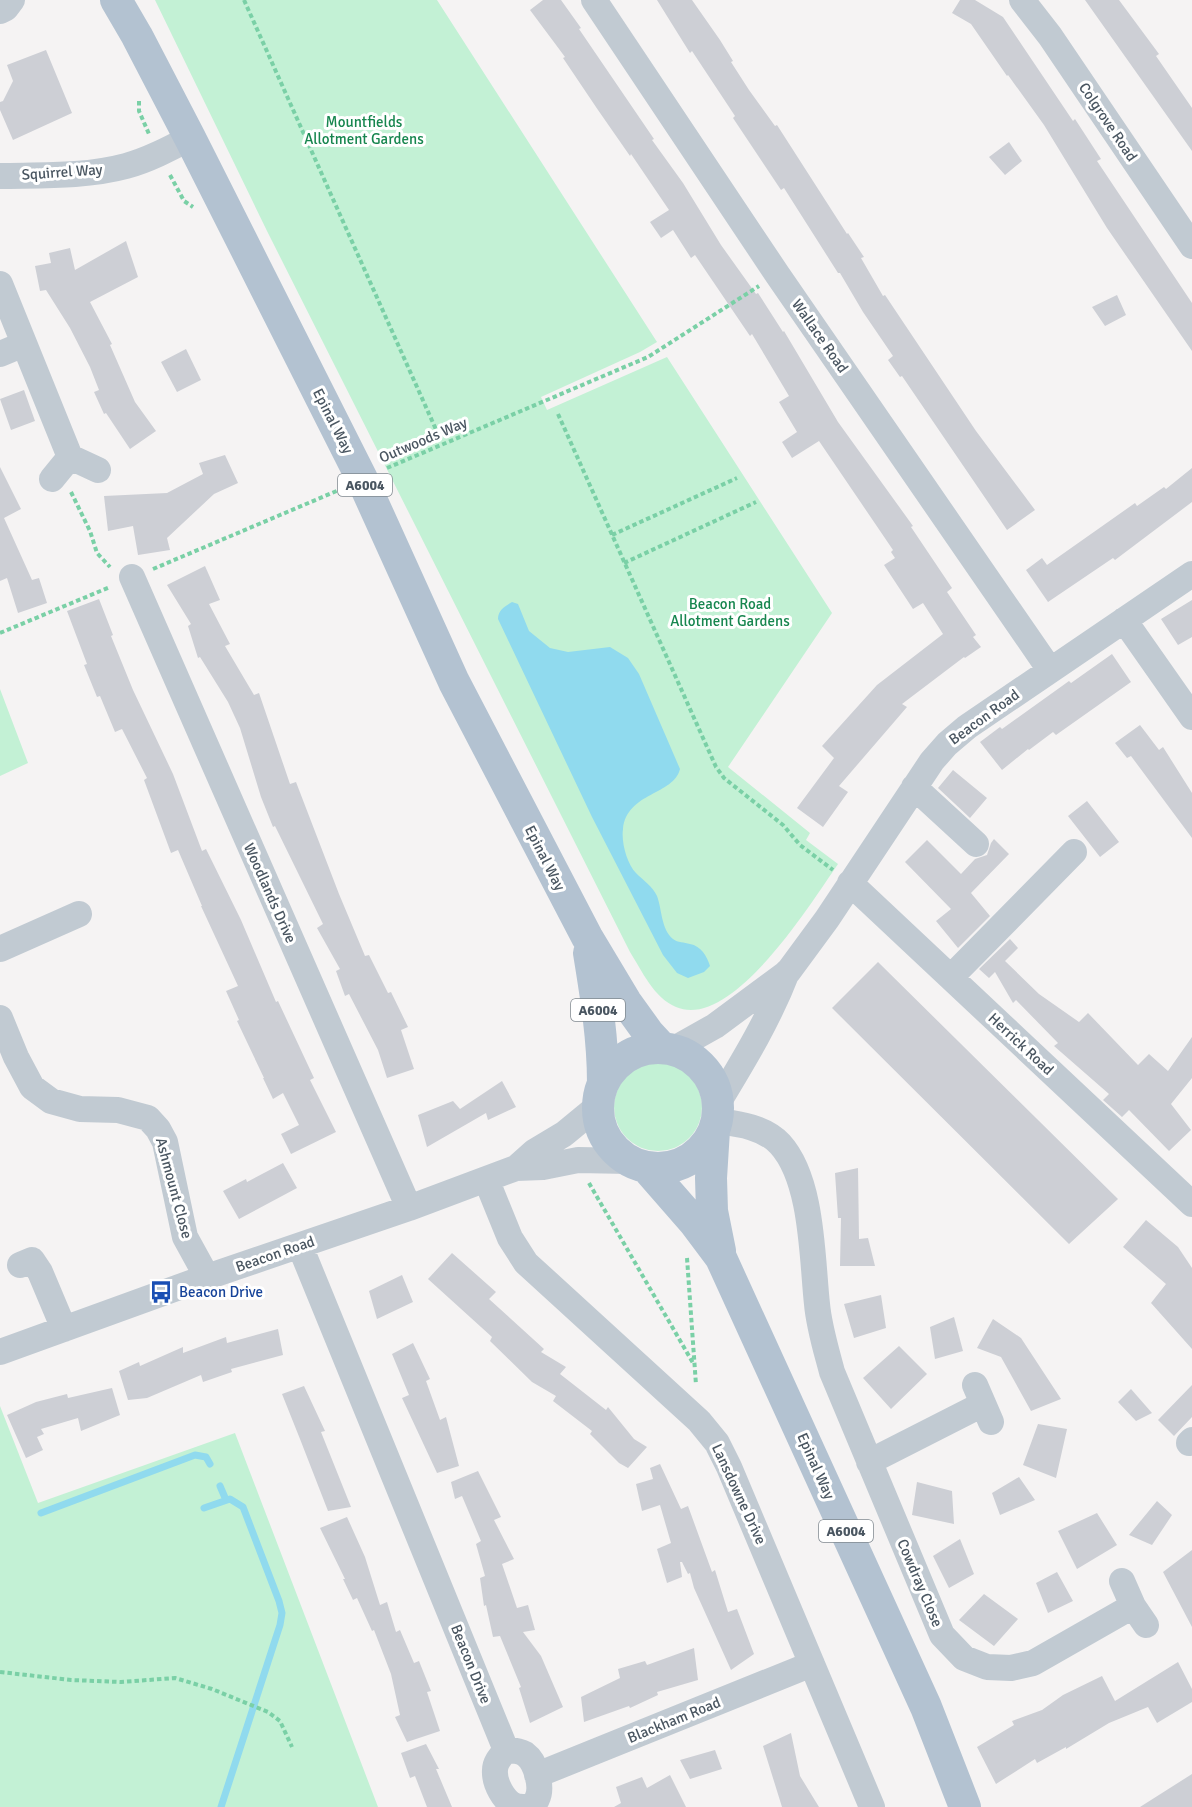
<svg xmlns="http://www.w3.org/2000/svg" width="1192" height="1807" font-family="Signika,sans-serif">
  <rect width="100%" height="100%" fill="#f5f3f3"/>
  <path fill="#c3f1d5" d="M 155,0 L 437,0 L 657,342 L 640,352 L 541,397 L 547,410 L 667,357 L 832,613 L 728,767 L 810,833 L 806,840 L 838,864 C 811,903 732,1031 676,1007 C 654,998 642,971 630,952 L 267,231 Z
    M 0,689 L 28,763 L 0,776 Z
    M614 1107a44 44 0 1 1 88 0a44 44 0 1 1-88 0Z
    M 0,1406 L 38,1503 L 235,1433 L 378,1807 L 0,1807 Z"/>
  <path fill="#90daee" d="M 512,602 L 518,604 L 529,631 L 550,648 L 568,652 L 610,647 L 628,658 L 639,674 L 680,769 C 674,795 627,792 623,829 C 621,842 627,864 636,873 C 643,880 653,887 657,896 C 662,909 661,929 673,939 C 678,943 684,942 690,944 C 701,946 707,956 710,966 L 704,972 L 688,978 L 677,973 L 663,955 L 592,817 L 498,619 C 498,610 505,606 512,602 Z"/>
  <g fill="none" stroke-linecap="round" stroke-linejoin="round">
    <path stroke="#90daee" stroke-width="7" d="M 220,1486 L 226,1500
      M 204,1508 L 230,1499 L 243,1507 L 279,1601 L 282,1613 L 280,1625 L 221,1807
      M 41,1513 L 195,1455 L 206,1457 L 210,1464"/>
  </g>
  <path fill="#cdcfd5" d="M 543,0 L 561,0 L 581,28 L 579,29 L 654,139 L 652,140 L 683,183 L 721,245 L 756,294 L 758,293 L 783,332 L 784,331 L 838,422 L 913,526 L 911,527 L 952,588 L 947,592 L 976,635 L 973,637 L 981,647 L 965,658 L 964,657 L 902,704 L 907,707 L 839,786 L 848,792 L 823,827 L 797,808 L 834,758 L 822,746 L 877,685 L 943,634 L 923,603 L 913,609 L 884,565 L 895,558 L 891,552 L 893,550 L 819,441 L 792,458 L 782,442 L 797,432 L 779,402 L 789,396 L 752,334 L 750,336 L 695,255 L 691,258 L 673,230 L 661,238 L 650,222 L 669,210 L 631,154 L 630,156 L 598,110 L 563,58 L 565,57 L 530,10 Z
    M 657,0 L 692,0 L 720,40 L 733,61 L 731,62 L 749,90 L 775,126 L 777,125 L 847,234 L 848,233 L 864,257 L 861,258 L 883,296 L 885,295 L 976,431 L 1035,510 L 1007,530 L 902,376 L 900,377 L 888,360 L 893,356 L 863,312 L 840,273 L 838,273 L 784,188 L 781,190 L 733,118 L 735,116 L 692,51 L 690,53 Z
    M 960,0 L 975,0 L 1003,17 L 1073,121 L 1075,119 L 1101,159 L 1097,161 L 1192,303 L 1192,351 L 1107,228 L 1044,125 L 1008,75 L 1007,76 L 971,24 L 952,13 Z
    M 1085,0 L 1119,0 L 1159,54 L 1156,56 L 1192,108 L 1192,151 Z
    M 46,50 L 72,113 L 13,140 L 0,110 L 0,102 L 3,101 L 13,81 L 7,65 Z
    M 1009,142 L 1022,161 L 1005,175 L 989,157 Z
    M 126,241 L 138,277 L 90,302 L 112,344 L 110,345 L 135,402 L 156,431 L 130,449 L 106,413 L 104,414 L 94,392 L 99,390 L 90,367 L 70,328 L 46,290 L 40,291 L 35,266 L 51,263 L 49,253 L 70,248 L 75,270 Z
    M 1117,295 L 1126,315 L 1105,326 L 1092,307 Z
    M 186,349 L 201,380 L 177,392 L 161,362 Z
    M 24,390 L 35,421 L 11,430 L 0,399 Z
    M 225,455 L 238,483 L 214,494 L 167,538 L 170,550 L 138,555 L 133,526 L 108,531 L 104,496 L 167,493 L 203,474 L 199,463 Z
    M 0,467 L 21,509 L 4,518 L 32,580 L 39,578 L 47,603 L 18,613 L 7,578 L 0,581 Z
    M 1192,468 L 1192,502 L 1115,560 L 1113,558 L 1048,602 L 1026,570 L 1042,558 L 1047,565 L 1135,503 L 1137,506 L 1164,487 L 1166,489 Z
    M 205,566 L 220,600 L 209,604 L 230,644 L 225,646 L 254,695 L 259,693 L 290,784 L 296,782 L 339,894 L 365,956 L 369,955 L 388,993 L 391,992 L 408,1027 L 401,1030 L 414,1069 L 387,1078 L 378,1050 L 349,994 L 345,996 L 336,971 L 340,969 L 317,928 L 323,924 L 275,826 L 273,827 L 261,797 L 240,728 L 228,702 L 200,657 L 198,658 L 188,626 L 191,624 L 167,585 Z
    M 99,599 L 113,635 L 111,636 L 133,690 L 173,774 L 202,851 L 206,849 L 241,920 L 276,1002 L 278,1001 L 314,1078 L 310,1080 L 336,1132 L 291,1154 L 281,1134 L 299,1125 L 283,1093 L 273,1099 L 263,1078 L 264,1078 L 237,1021 L 239,1020 L 226,991 L 238,986 L 201,906 L 202,906 L 178,850 L 171,853 L 144,780 L 147,778 L 122,729 L 115,732 L 100,696 L 97,697 L 84,665 L 87,664 L 67,611 Z
    M 1192,600 L 1192,637 L 1178,645 L 1161,619 Z
    M 1112,654 L 1131,682 L 1056,735 L 1053,732 L 1029,750 L 1028,749 L 1002,770 L 980,742 L 1000,727 L 1002,729 L 1069,681 L 1071,683 Z
    M 1140,725 L 1159,750 L 1163,747 L 1192,793 L 1192,838 L 1131,756 L 1127,758 L 1115,743 Z
    M 953,770 L 987,798 L 970,818 L 938,788 Z
    M 1087,801 L 1119,842 L 1100,857 L 1068,816 Z
    M 994,839 L 1009,854 L 971,893 L 990,916 L 958,948 L 936,921 L 951,909 L 905,862 L 927,840 L 961,874 L 975,859 L 987,855 L 991,843 Z
    M 1010,939 L 1018,948 L 1005,961 L 1039,994 L 1079,1022 L 1088,1013 L 1138,1065 L 1149,1054 L 1168,1071 L 1192,1037 L 1192,1078 L 1171,1104 L 1191,1130 L 1169,1151 L 1129,1110 L 1122,1117 L 1103,1100 L 1109,1094 L 1054,1046 L 1058,1043 L 1016,1000 L 1013,1003 L 995,972 L 989,978 L 979,969 Z
    M 878,962 L 1118,1199 L 1069,1244 L 832,1008 Z
    M 502,1081 L 516,1107 L 488,1120 L 486,1113 L 427,1147 L 418,1115 L 453,1101 L 460,1109 Z
    M 283,1163 L 297,1188 L 239,1219 L 223,1191 L 246,1179 L 247,1182 Z
    M 858,1168 L 859,1239 L 868,1238 L 875,1266 L 840,1266 L 841,1218 L 838,1218 L 835,1173 Z
    M 1146,1220 L 1178,1247 L 1192,1268 L 1192,1349 L 1151,1303 L 1166,1284 L 1123,1247 Z
    M 452,1253 L 496,1292 L 489,1299 L 544,1349 L 541,1352 L 566,1367 L 560,1374 L 606,1410 L 608,1407 L 634,1439 L 647,1447 L 628,1468 L 619,1463 L 590,1434 L 592,1431 L 553,1401 L 556,1396 L 532,1382 L 490,1341 L 492,1337 L 428,1279 Z
    M 402,1275 L 413,1302 L 377,1319 L 369,1291 Z
    M 881,1295 L 886,1328 L 854,1338 L 844,1304 Z
    M 954,1317 L 963,1351 L 935,1359 L 930,1327 Z
    M 993,1319 L 1021,1338 L 1061,1399 L 1031,1411 L 1001,1357 L 977,1348 Z
    M 278,1329 L 283,1355 L 231,1369 L 232,1372 L 203,1382 L 201,1375 L 147,1398 L 128,1400 L 119,1371 L 139,1362 L 140,1366 L 183,1347 L 183,1353 L 226,1337 L 227,1343 Z
    M 413,1343 L 430,1379 L 426,1381 L 440,1420 L 446,1417 L 459,1466 L 437,1473 L 402,1398 L 409,1395 L 392,1354 Z
    M 899,1346 L 927,1374 L 891,1409 L 863,1378 Z
    M 1192,1385 L 1192,1417 L 1174,1436 L 1158,1420 Z
    M 304,1386 L 325,1431 L 321,1432 L 351,1507 L 328,1511 L 300,1439 L 282,1394 Z
    M 112,1388 L 120,1415 L 81,1431 L 78,1418 L 41,1429 L 44,1434 L 37,1437 L 43,1450 L 26,1458 L 7,1415 L 36,1402 L 67,1394 L 68,1398 Z
    M 1131,1389 L 1152,1413 L 1136,1421 L 1118,1402 Z
    M 1038,1424 L 1067,1429 L 1056,1478 L 1023,1465 Z
    M 660,1464 L 681,1509 L 688,1506 L 712,1572 L 715,1570 L 728,1612 L 737,1609 L 754,1654 L 731,1670 L 694,1588 L 690,1573 L 688,1574 L 682,1562 L 680,1562 L 682,1577 L 667,1583 L 657,1549 L 671,1543 L 660,1505 L 642,1511 L 636,1484 L 653,1479 L 650,1468 Z
    M 478,1471 L 501,1517 L 494,1520 L 514,1559 L 502,1564 L 517,1608 L 528,1605 L 535,1630 L 523,1632 L 541,1656 L 563,1707 L 530,1723 L 519,1688 L 521,1687 L 500,1636 L 493,1637 L 486,1605 L 484,1606 L 480,1578 L 485,1576 L 476,1544 L 481,1541 L 462,1496 L 455,1499 L 451,1482 Z
    M 1019,1477 L 1035,1500 L 1000,1515 L 992,1493 Z
    M 917,1482 L 952,1491 L 954,1524 L 912,1515 Z
    M 1157,1501 L 1172,1515 L 1152,1545 L 1129,1535 Z
    M 1097,1513 L 1117,1545 L 1077,1569 L 1058,1531 Z
    M 347,1517 L 365,1557 L 380,1605 L 387,1602 L 396,1632 L 400,1630 L 414,1663 L 419,1661 L 431,1691 L 427,1692 L 440,1731 L 407,1742 L 395,1717 L 400,1715 L 391,1674 L 374,1630 L 372,1631 L 357,1598 L 353,1600 L 343,1579 L 345,1579 L 320,1528 Z
    M 960,1539 L 974,1574 L 949,1588 L 933,1556 Z
    M 1192,1550 L 1192,1627 L 1163,1572 Z
    M 1057,1572 L 1073,1601 L 1048,1613 L 1036,1583 Z
    M 984,1594 L 1018,1619 L 994,1646 L 959,1620 Z
    M 694,1648 L 698,1680 L 657,1692 L 658,1695 L 630,1708 L 629,1706 L 584,1722 L 581,1697 L 620,1678 L 618,1669 L 645,1661 L 647,1665 Z
    M 1178,1662 L 1192,1689 L 1192,1702 L 1157,1723 L 1148,1707 L 1109,1723 L 1066,1749 L 1066,1747 L 1037,1763 L 1035,1759 L 996,1784 L 977,1747 L 1014,1725 L 1012,1721 L 1042,1710 L 1063,1695 L 1102,1676 L 1115,1701 Z
    M 791,1733 L 800,1776 L 819,1807 L 782,1807 L 763,1746 Z
    M 426,1744 L 439,1769 L 436,1769 L 452,1807 L 427,1807 L 415,1776 L 410,1778 L 401,1753 Z
    M 715,1750 L 722,1769 L 690,1779 L 680,1760 Z
    M 1192,1774 L 1192,1807 L 1140,1807 Z
    M 670,1775 L 686,1807 L 614,1807 L 621,1803 L 616,1787 L 642,1777 L 647,1788 Z"/>
  <g fill="none" stroke-linecap="round" stroke-linejoin="round">
    <path stroke="#7ad0a6" stroke-width="4" stroke-dasharray="4.5 3" stroke-linecap="butt" d="M 244,0 L 438,434
      M 139,101 L 139,111 L 149,134
      M 170,175 L 184,201 L 193,207
      M 558,414 L 716,767 L 724,778 L 783,825 L 800,845 L 833,870
      M 387,468 L 648,357 L 759,286
      M 71,492 L 90,531 L 97,553 L 110,567
      M 612,535 L 737,478
      M 624,563 L 756,502
      M 153,569 L 339,490
      M 0,633 L 110,587
      M 589,1183 L 693,1363
      M 687,1258 L 696,1385
      M 0,1672 L 71,1680 L 121,1682 L 175,1678 L 212,1689 L 268,1712 L 280,1721 L 292,1747"/>
    <path stroke="#c1cad2" stroke-width="26" d="M 594,0 L 777,274 L 1050,670
      M 1022,0 L 1050,36 L 1192,246
      M 0,11 L 6,8 L 12,0
      M 0,176 C 41,175 85,177 126,166 C 148,160 169,149 190,138
      M 0,284 L 70,457 L 98,470
      M 0,354 L 24,344
      M 52,479 L 70,457
      M 132,577 L 409,1208
      M 1124,620 L 1192,717
      M 914,787 L 976,844
      M 850,883 L 1192,1204
      M 0,949 L 79,914
      M 951,977 L 1074,852
      M 0,1018 L 16,1057 L 32,1087 L 51,1101 L 80,1109 L 118,1110 L 148,1118 L 158,1129 L 165,1142 L 185,1237 L 207,1277
      M 674,1049 L 715,1026 L 788,972 L 827,919 L 932,761 L 947,744 L 967,727 L 1192,574
      M 718,1103 C 744,1060 769,1019 787,972
      M 717,1121 C 739,1124 764,1127 780,1144 C 813,1180 812,1259 817,1304 C 819,1327 826,1349 832,1372 L 942,1635 L 964,1658 L 987,1667 L 1011,1668 L 1033,1663 L 1133,1606
      M 516,1168 L 543,1167 L 578,1160 L 629,1161
      M 486,1179 L 510,1238 L 526,1263 L 699,1421 L 717,1443 L 729,1467 L 872,1807
      M 300,1246 L 506,1750
      M 20,1265 L 32,1260 L 40,1272 L 64,1329
      M 0,1352 L 207,1277 L 409,1208 L 516,1168 L 534,1152 L 564,1134 L 598,1106
      M 975,1385 L 991,1422
      M 1189,1443 L 1192,1440
      M 869,1462 L 983,1404
      M 1122,1581 L 1133,1606 L 1146,1625
      M 506,1750 C 513,1750 520,1751 525,1754 C 536,1762 543,1787 537,1799 C 536,1802 533,1804 531,1807 C 526,1807 520,1807 516,1806 C 504,1802 494,1783 495,1770 C 495,1762 501,1756 506,1750 Z
      M 537,1775 L 812,1664"/>
    <path stroke="#b3c2d1" stroke-width="32" d="M 116,0 L 137,36 L 190,138 L 362,479 L 454,682 L 587,937 L 626,1002 L 649,1034 L 662,1048
      M 589,953 C 596,996 603,1039 603,1083
      M598 1108a60 60 0 1 1 120 0a60 60 0 1 1-120 0Z
      M 714,1130 L 711,1178 L 712,1211 L 720,1251
      M 646,1167 L 694,1222 L 721,1258 L 926,1707 L 965,1807"/>
  </g>
  <defs>
    <g id="bus-bare" transform="scale(1.8)"><path d="M-5-6H5V4H4V6H2V4H-2V6H-4V4H-5ZM-3.5-4V0h7V-4ZM-3.5 1.2v1.5H-2V1.2ZM2 1.2v1.5H3.5V1.2Z" fill="#1a4fb4" stroke="#fff" stroke-width="2.5" paint-order="stroke"/></g>
  </defs>
  <g fill-rule="evenodd">
    <use href="#bus-bare" x="161" y="1292"/>
  </g>
  <g text-anchor="middle" dominant-baseline="central" stroke-width="6" stroke-linejoin="round" paint-order="stroke">
    <g fill="#fff" stroke="#808990" stroke-width="1.5">
      <rect x="338" y="474" width="54" height="22" rx="4.5"/>
      <rect x="571" y="999" width="54" height="22" rx="4.5"/>
      <rect x="819" y="1520" width="54" height="22" rx="4.5"/>
    </g>
    <g font-size="14" font-weight="bold" fill="#4a5661">
      <text x="365" y="485">A6004</text>
      <text x="598" y="1010">A6004</text>
      <text x="846" y="1531">A6004</text>
    </g>
    <g font-size="15" fill="#17864f" stroke="#fff">
      <text x="364" y="122">Mountfields<tspan x="364" dy="17">Allotment Gardens</tspan></text>
      <text x="730" y="604">Beacon Road<tspan x="730" dy="17">Allotment Gardens</tspan></text>
    </g>
    <g font-size="15" fill="#4a5661" stroke="#fff">
      <text transform="translate(1108 122) rotate(56)">Colgrove Road</text>
      <text transform="translate(62 172) rotate(-4)">Squirrel Way</text>
      <text transform="translate(820 336) rotate(55)">Wallace Road</text>
      <text transform="translate(333 421) rotate(63)">Epinal Way</text>
      <text transform="translate(423 440) rotate(-23)">Outwoods Way</text>
      <text transform="translate(984 717) rotate(-36)">Beacon Road</text>
      <text transform="translate(545 858) rotate(63)">Epinal Way</text>
      <text transform="translate(270 893) rotate(66)">Woodlands Drive</text>
      <text transform="translate(1021 1044) rotate(43)">Herrick Road</text>
      <text transform="translate(174 1188) rotate(75)">Ashmount Close</text>
      <text transform="translate(275 1254) rotate(-19)">Beacon Road</text>
      <text transform="translate(816 1466) rotate(66)">Epinal Way</text>
      <text transform="translate(739 1494) rotate(65)">Lansdowne Drive</text>
      <text transform="translate(920 1583) rotate(67)">Cowdray Close</text>
      <text transform="translate(471 1664) rotate(68)">Beacon Drive</text>
      <text transform="translate(674 1720) rotate(-22)">Blackham Road</text>
    </g>
    <g font-size="15" fill="#164399" stroke="#fff" text-anchor="start">
      <text x="179" y="1292">Beacon Drive</text>
    </g>
  </g>
</svg>
